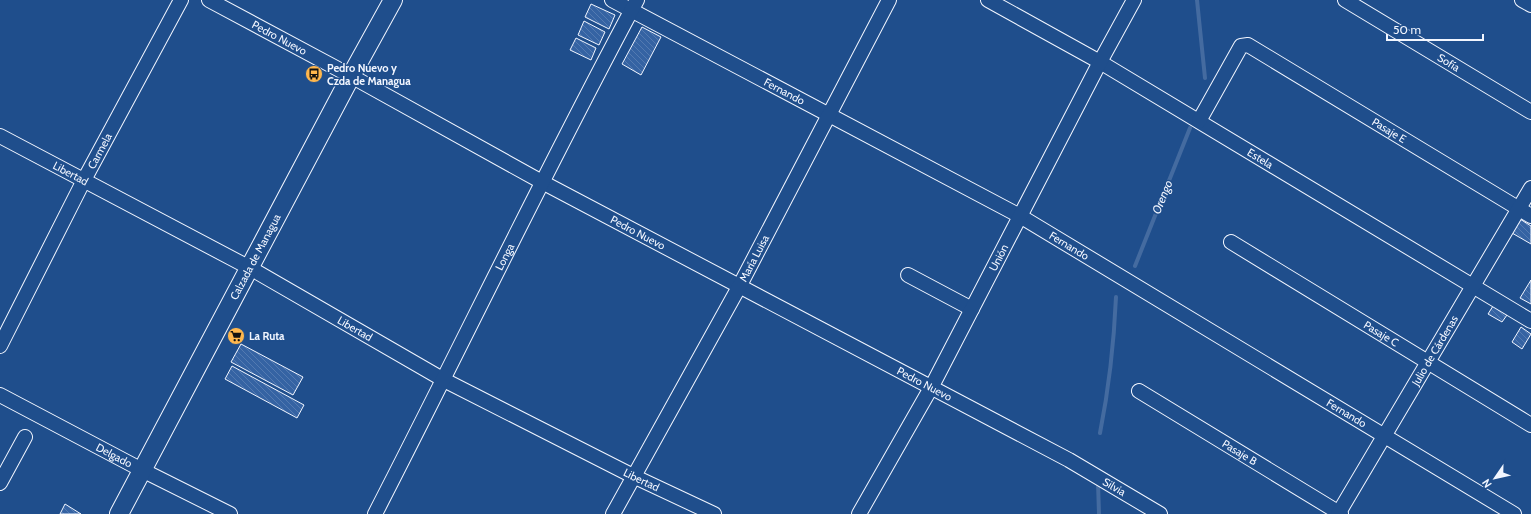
<svg xmlns="http://www.w3.org/2000/svg" width="1531" height="514" font-family="Cabin,sans-serif">
  <defs>
    <pattern id="building-back-hatch" width="6" height="6" patternUnits="userSpaceOnUse"><rect width="6" height="6" fill="#3563a3"/><path d="M-1 5l2 2M0 0l6 6M5-1l2 2" fill="none" stroke="#537ab1"/></pattern>
  </defs>
  <rect width="100%" height="100%" fill="#1f4e8c"/>
  <g fill="none" stroke-linecap="round" stroke-linejoin="round">
    <path stroke="#446ba0" stroke-width="4" d="M 1197,0 L 1205,78
      M 1135,266 L 1190,128
      M 1100,433 C 1109,388 1114,342 1116,297
      M 1098,482 L 1099,514"/>
  </g>
  <path fill="url(#building-back-hatch)" stroke="#f2f6ff" d="M 591,4 L 615,15 L 609,29 L 585,17 Z
    M 584,21 L 605,32 L 599,45 L 578,35 Z
    M 642,27 L 661,37 L 641,75 L 622,64 Z
    M 576,38 L 596,48 L 591,60 L 570,50 Z
    M 1520,219 L 1531,226 L 1531,244 L 1512,233 Z
    M 1531,280 L 1531,304 L 1520,298 Z
    M 1493,306 L 1507,315 L 1502,322 L 1488,314 Z
    M 1521,327 L 1531,334 L 1522,349 L 1512,342 Z
    M 241,344 L 303,377 L 293,395 L 231,362 Z
    M 232,366 L 304,405 L 297,418 L 225,379 Z
    M 65,504 L 81,514 L 60,514 Z"/>
  <g fill="none" stroke-linecap="round" stroke-linejoin="round">
    <g stroke="#f2f6ff" stroke-width="16">
      <g id="minor">
        <path id="s1" d="M 209,0 L 351,76 L 542,182 L 1069,460 L 1160,514"/>
        <path id="s2" d="M 612,0 L 1020,216 L 1514,514"/>
        <path id="s3" d="M 988,0 L 1100,62 L 1531,321"/>
        <path id="s4" d="M 1345,0 L 1531,112"/>
        <path d="M 1522,0 L 1531,5"/>
        <path id="s5" d="M 1199,121 L 1241,46 L 1248,45 L 1531,216"/>
        <path id="s6" d="M 0,136 L 250,268 L 444,380 L 633,476 L 714,514"/>
        <path id="s7" d="M 1231,242 L 1531,425"/>
        <path d="M 908,275 L 972,309"/>
        <path id="s8" d="M 0,346 L 84,180 L 181,0"/>
        <path id="s9" d="M 1139,391 L 1341,514"/>
        <path id="s10" d="M 0,395 L 142,470 L 230,514"/>
        <path d="M 0,483 L 25,437"/>
        <path id="s11" d="M 375,514 C 463,343 546,169 637,0"/>
        <path id="s12" d="M 613,514 L 739,287 L 889,0"/>
        <path id="s13" d="M 859,514 L 932,386 L 1100,62 L 1134,0"/>
        <path id="s14" d="M 1338,514 L 1531,188"/>
      </g>
    </g>
    <g stroke="#f2f6ff" stroke-width="20">
      <g id="major">
        <path id="s15" d="M 119,514 L 351,76 L 393,0"/>
      </g>
    </g>
    <use href="#minor" stroke="#1f4e8c" stroke-width="14"/>
    <use href="#major" stroke="#1f4e8c" stroke-width="18"/>
  </g>
  <defs>
    <g id="bus-disc" transform="scale(0.9)"><circle r="9.5" fill="#ffb74d" stroke="#1f4e8c"/><path d="M-5-6H5V4H4V6H2V4H-2V6H-4V4H-5ZM-3.5-4V0h7V-4ZM-3.5 1.2v1.5H-2V1.2ZM2 1.2v1.5H3.5V1.2Z" fill="#111"/></g>
    <g id="supermarket-disc" transform="scale(0.9)"><circle r="9.5" fill="#ffb74d" stroke="#1f4e8c"/><path d="M-6-5.5h2.5l.6 2H6L4.5 2H-2.5L-4.4-4H-6ZM-1.5 3.2a1.3 1.3 0 1 0 .1 0ZM3 3.2a1.3 1.3 0 1 0 .1 0Z" fill="#111"/></g>
  </defs>
  <g fill-rule="evenodd">
    <use href="#bus-disc" x="314" y="74"/>
    <use href="#supermarket-disc" x="236" y="336"/>
  </g>
  <g text-anchor="middle" dominant-baseline="central" stroke-width="3" stroke-linejoin="round" paint-order="stroke">
    <g font-size="11" fill="#f2f6ff" stroke="#1f4e8c">
      <text stroke="none"><textPath href="#s1" startOffset="80">Pedro Nuevo</textPath></text>
      <text stroke="none"><textPath href="#s4" startOffset="121">Sofía</textPath></text>
      <text stroke="none"><textPath href="#s2" startOffset="195">Fernando</textPath></text>
      <text stroke="none"><textPath href="#s5" startOffset="258">Pasaje E</textPath></text>
      <text stroke="none"><textPath href="#s8" startOffset="219">Carmela</textPath></text>
      <text stroke="none"><textPath href="#s3" startOffset="315">Estela</textPath></text>
      <text stroke="none"><textPath href="#s6" startOffset="80">Libertad</textPath></text>
      <text stroke="none"><textPath href="#s1" startOffset="488">Pedro Nuevo</textPath></text>
      <text stroke="none"><textPath href="#s2" startOffset="519">Fernando</textPath></text>
      <text stroke="none"><textPath href="#s15" startOffset="291">Calzada de Managua</textPath></text>
      <text stroke="none"><textPath href="#s11" startOffset="288">Longa</textPath></text>
      <text stroke="none"><textPath href="#s12" startOffset="292">María Luisa</textPath></text>
      <text stroke="none"><textPath href="#s13" startOffset="292">Unión</textPath></text>
      <text stroke="none"><textPath href="#s6" startOffset="404">Libertad</textPath></text>
      <text stroke="none"><textPath href="#s7" startOffset="176">Pasaje C</textPath></text>
      <text stroke="none"><textPath href="#s14" startOffset="190">Julio de Cárdenas</textPath></text>
      <text stroke="none"><textPath href="#s1" startOffset="812">Pedro Nuevo</textPath></text>
      <text stroke="none"><textPath href="#s2" startOffset="843">Fernando</textPath></text>
      <text stroke="none"><textPath href="#s9" startOffset="118">Pasaje B</textPath></text>
      <text stroke="none"><textPath href="#s10" startOffset="129">Delgado</textPath></text>
      <text stroke="none"><textPath href="#s6" startOffset="728">Libertad</textPath></text>
      <text stroke="none"><textPath href="#s1" startOffset="1028">Silvia</textPath></text>
    </g>
    <g font-size="11" font-weight="bold" fill="#f2f6ff" stroke="#1f4e8c" text-anchor="start">
      <text x="327" y="68">Pedro Nuevo y<tspan x="327" dy="13">Czda de Managua</tspan></text>
      <text x="249" y="336">La Ruta</text>
    </g>
    <g font-size="12" font-style="italic" fill="#f2f6ff" stroke="#1f4e8c">
      <text transform="translate(1162 197) rotate(-68)">Orengo</text>
    </g>
  </g>
  <g transform="translate(1495 478) rotate(236)" stroke="#1f4e8c" stroke-width="3" paint-order="stroke">
  <path d="M0-3L7 15L0 10L-7 15Z" fill="#f2f6ff"/>
  <text y="-6" font-size="11" font-weight="bold" text-anchor="middle" fill="#f2f6ff">N</text>
  </g>
  <path d="M1387 34v6h96v-6" fill="none" stroke="#f2f6ff" stroke-width="2"/>
  <text x="1393" y="34" font-size="12" fill="#f2f6ff" stroke="#1f4e8c" stroke-width="3" paint-order="stroke">50 m</text>
</svg>
